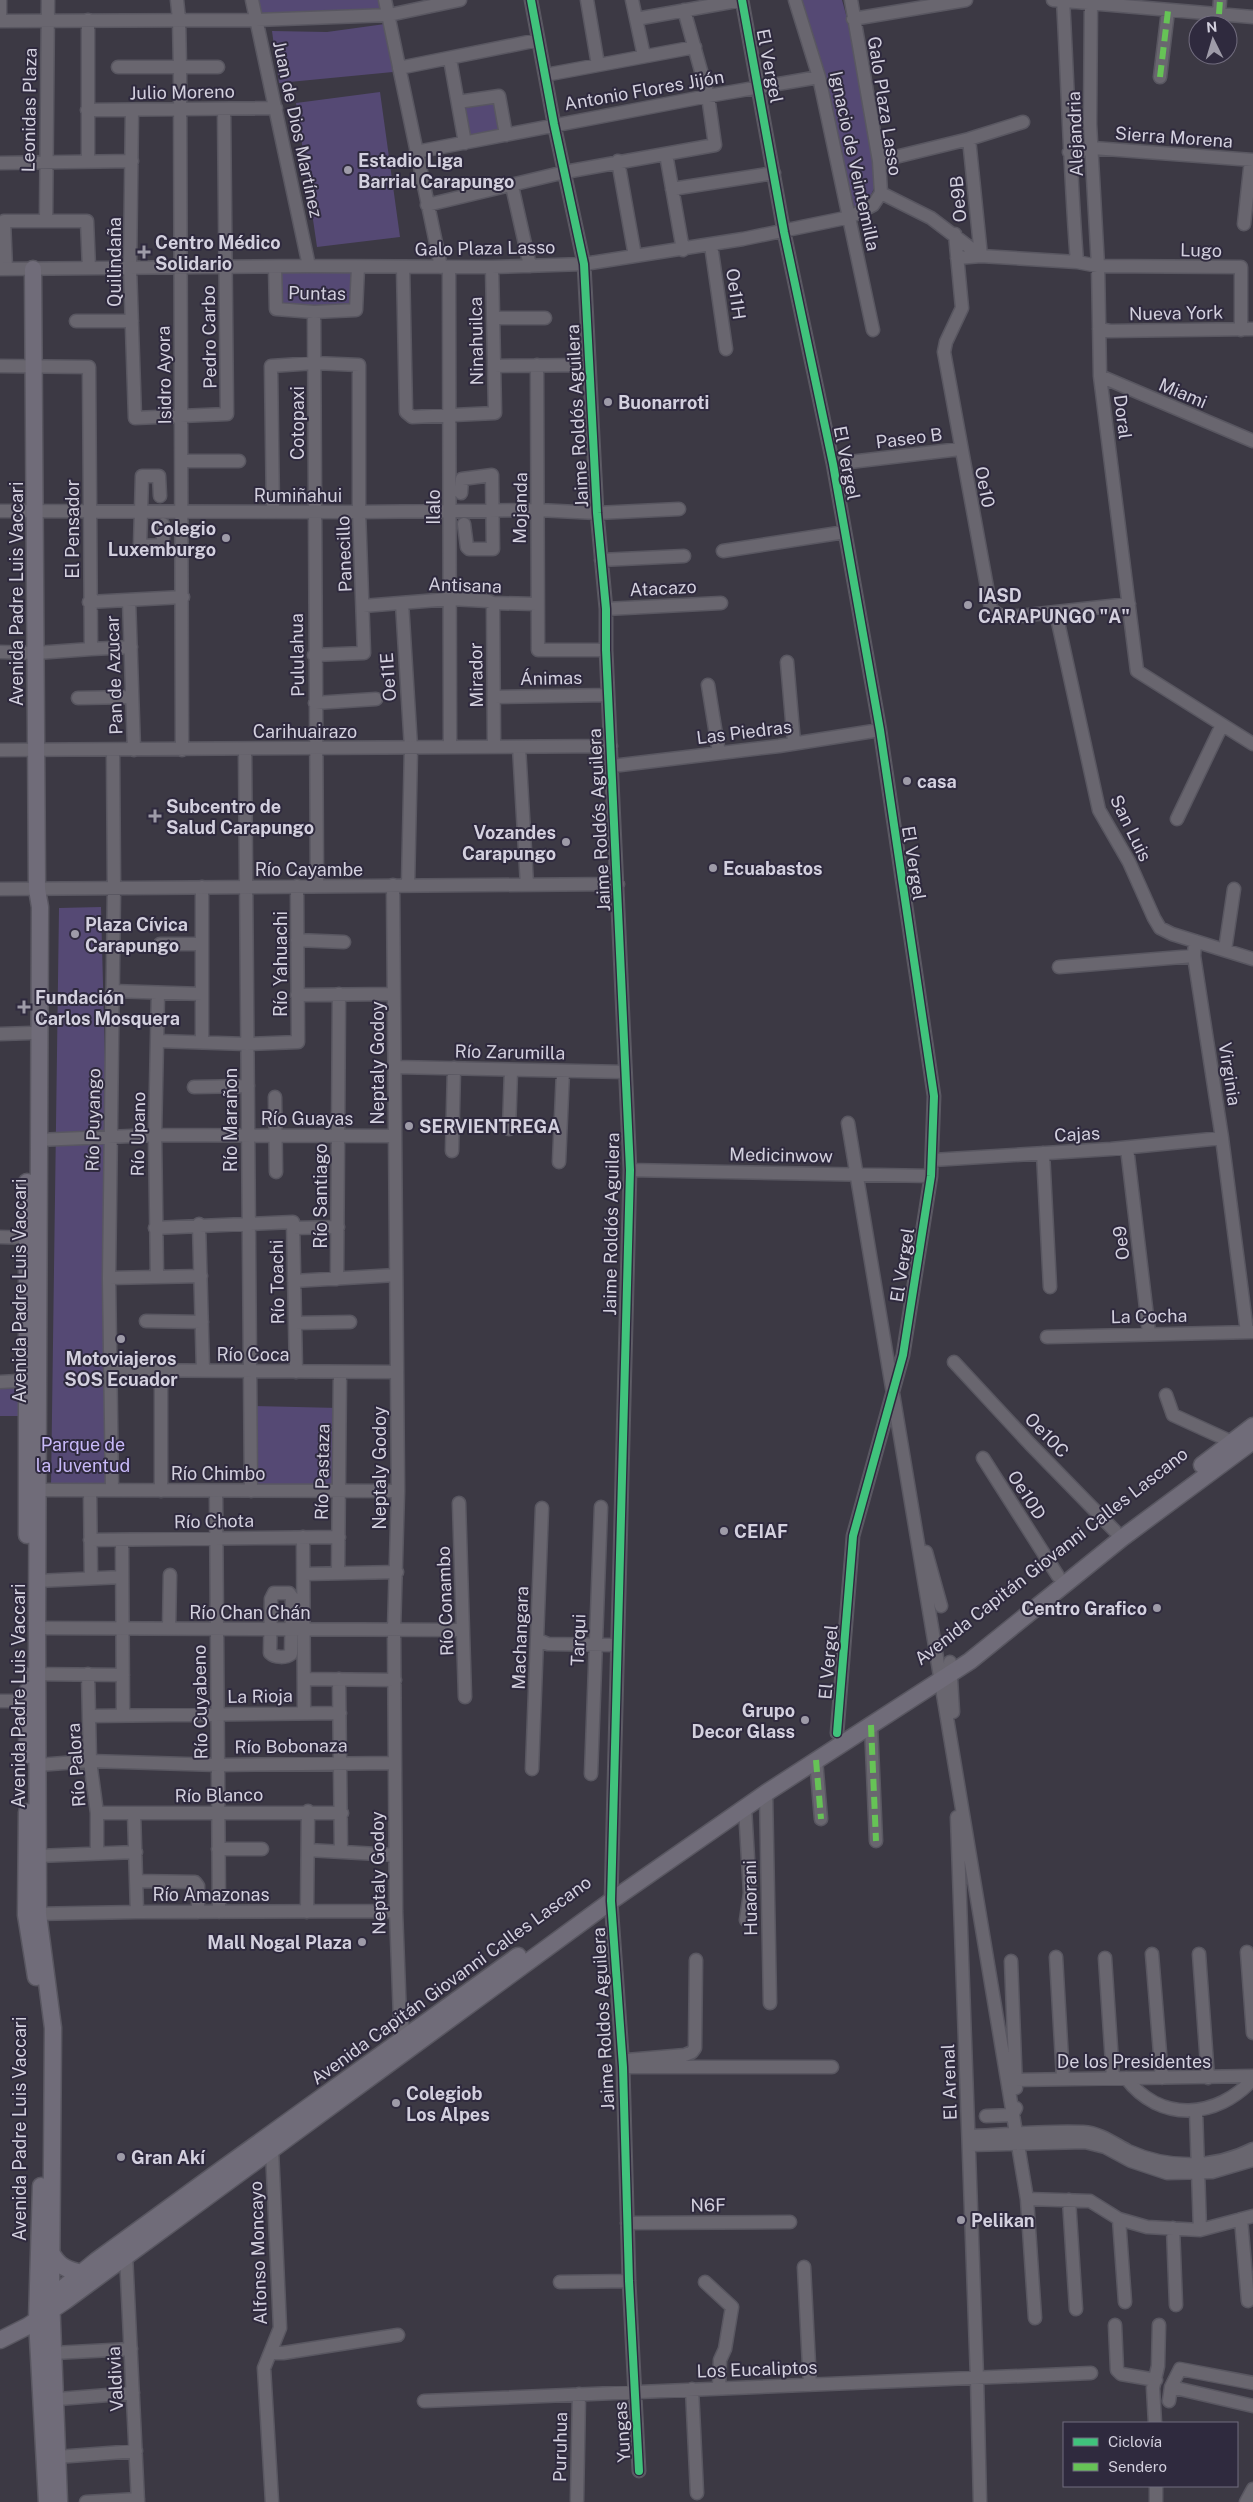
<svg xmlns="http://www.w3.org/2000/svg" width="1253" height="2502" font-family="'Public Sans',sans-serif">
  <rect width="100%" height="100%" fill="#3c3944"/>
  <path fill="#554974" d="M 252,0 L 386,0 L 389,15 L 256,20 Z
    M 800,0 L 842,0 L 851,33 L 876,182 C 872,197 865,205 851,212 Z
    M 385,24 L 393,72 L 279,83 L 272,31 L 327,32 Z
    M 380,92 L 400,237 L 317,247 L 296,103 Z
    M 493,99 L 502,132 L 467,139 L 463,104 Z
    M 356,270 L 355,309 L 277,308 L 277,271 Z
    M 101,907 L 116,1486 L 51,1487 L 59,908 Z
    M 22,1385 L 23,1416 L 0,1416 L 0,1387 Z
    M 251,1406 L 339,1408 L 339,1488 L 255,1489 Z"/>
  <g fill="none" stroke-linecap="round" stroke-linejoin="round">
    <g stroke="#595761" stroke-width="15">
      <path id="minor" d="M 177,0 L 179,19 L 180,68 L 182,750
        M 252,0 L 309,266
        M 385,0 L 441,267
        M 531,0 L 554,124 L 584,264 L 597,513 L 606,609 L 606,650 L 630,1170 L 611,1901 L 623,2067 L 629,2281 L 639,2471
        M 587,0 L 598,65
        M 632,0 L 644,56
        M 742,0 L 784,232 L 833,464 L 880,730 L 934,1096 L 931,1176 L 903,1355 L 853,1536 L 837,1733
        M 795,0 L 819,77 L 873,330
        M 1053,0 L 1253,17
        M 1063,0 C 1068,87 1070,174 1077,262
        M 1091,0 L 1090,124 L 1098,266 L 1100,376 L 1137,671 L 1253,744
        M 1219,14 L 1220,0
        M 0,19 L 0,0
        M 636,19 L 742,0
        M 853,19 L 966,0
        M 88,20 L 88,162
        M 0,21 L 256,20 L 389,15 L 460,0
        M 450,59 L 465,143
        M 118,67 L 218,67
        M 399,68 L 538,40
        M 545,75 L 695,47
        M 1160,77 L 1168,11
        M 458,102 L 499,96 L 506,135
        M 87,110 L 276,108
        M 132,110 L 130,268 L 135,418 L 227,414 L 224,109
        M 416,152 L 708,96 L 819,77
        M 1069,152 L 1093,148 L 1253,160
        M 666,154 L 683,250
        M 618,161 L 635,256
        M 879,161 L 969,139 L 1023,122
        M 0,163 L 132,161
        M 512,186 L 530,266
        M 672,189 L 774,173
        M 881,193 L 931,218 L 981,256 L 1077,262 L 1098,266 L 1241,267 L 1241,330
        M 427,205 L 565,172 L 715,145 L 708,96 L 684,10
        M 46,220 L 48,0
        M 1244,224 L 1251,160
        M 955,234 L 962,308 L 946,342 L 944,352 L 991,609 L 999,615 L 1010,617 L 1129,604
        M 711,245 L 726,349
        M 957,258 L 981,256 L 969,139
        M 275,267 L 276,309 L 314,312 L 356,310 L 358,267
        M 403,267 L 406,412 L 412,417 L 495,413 L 492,267
        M 449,267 L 450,747
        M 0,269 L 309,266 L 492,267 L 584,264 L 743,239 L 850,217 L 873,205 L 881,193 L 879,161 L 851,0
        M 6,269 L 4,221 L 87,221 L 89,268
        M 314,312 L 317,886
        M 493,318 L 545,318
        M 76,321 L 132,321
        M 1099,329 L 1110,331 L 1253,329
        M 537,365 L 538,650 L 606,650
        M 0,366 L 89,367 L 91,649 L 36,653 L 0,652
        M 494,366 L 588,365
        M 1100,376 L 1253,441
        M 182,461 L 239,461
        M 833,464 L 960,449
        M 461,493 L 462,479 L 492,475 L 493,549 L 469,549 L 467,547 L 464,524
        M 160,496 L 159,476 L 142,476 L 140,546 L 163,545 L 163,524
        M 0,511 L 359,512 L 538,510 L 597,513 L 679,509
        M 273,512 L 271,366 L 315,363 L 359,365 L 359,512 L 364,653 L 314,655
        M 723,551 L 845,532
        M 601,560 L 684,556
        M 129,600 L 134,750
        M 89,602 L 183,597
        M 402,603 L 411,748 L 408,885
        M 493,603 L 494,746
        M 363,606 L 450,599 L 488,601 L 493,603 L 536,604
        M 606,609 L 721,603
        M 1056,613 L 1099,810 L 1129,862 L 1154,918 L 1160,928 L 1172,934 L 1253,959
        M 91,649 L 131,647
        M 787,662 L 794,743
        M 708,685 L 719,753
        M 494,697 L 608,695
        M 78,698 L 132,697
        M 315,703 L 376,699
        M 519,747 L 527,885
        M 245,749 L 251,1491
        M 0,750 L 611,746
        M 612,766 L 779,746 L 880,730
        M 1177,819 L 1222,725
        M 393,885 L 398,1491 L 394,1630 L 396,1911 L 400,2018 L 409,2044
        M 0,889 L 618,884
        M 297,940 L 344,942
        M 1195,941 L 1194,956 L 1222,1138 L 1247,1332
        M 160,944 L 202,944
        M 1225,950 L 1234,889
        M 1059,967 L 1194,956
        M 113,991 L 202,994
        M 297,995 L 394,994
        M 0,1034 L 31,1033
        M 158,1041 L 247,1044 L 298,1042 L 297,886
        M 202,1042 L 202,887
        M 395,1067 L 625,1072
        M 194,1087 L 248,1086
        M 275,1097 L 276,1172
        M 848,1123 L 1027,2199 L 1035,2318
        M 509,1129 L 511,1070
        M 38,1140 L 155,1135 L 395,1136
        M 1127,1148 L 1149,1333
        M 452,1151 L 454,1068
        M 1043,1153 L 1050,1287
        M 933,1160 L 1111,1149 L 1222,1138
        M 559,1162 L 563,1071
        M 630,1170 L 931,1176
        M 199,1224 L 203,1371
        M 155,1228 L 293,1222 L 296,1372
        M 293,1228 L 338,1227
        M 0,1237 L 35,1238
        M 157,1276 L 155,1135 L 158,993
        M 109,1278 L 201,1276
        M 337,1279 L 339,994
        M 294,1281 L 396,1275
        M 146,1321 L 202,1322
        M 295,1323 L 350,1322
        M 1047,1337 L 1253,1332
        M 954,1362 L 1030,1444 L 1115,1531
        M 110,1370 L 396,1372
        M 0,1382 L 35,1380
        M 1166,1395 L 1173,1415 L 1232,1442
        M 983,1458 L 1058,1576
        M 39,1490 L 398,1491
        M 112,1490 L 109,1278 L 114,888 L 113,751
        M 90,1491 L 91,1577
        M 161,1491 L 161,1371
        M 216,1491 L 219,1912
        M 459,1503 L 465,1697
        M 303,1537 L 304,1713
        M 90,1540 L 339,1537
        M 122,1540 L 123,1715
        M 926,1552 L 941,1606
        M 338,1573 L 340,1372
        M 304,1574 L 397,1572
        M 37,1581 L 122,1577
        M 274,1593 L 289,1593 L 292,1597 L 291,1654 C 286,1658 275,1658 270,1653 L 271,1599 Z
        M 37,1628 L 463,1630
        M 169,1629 L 170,1575
        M 538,1640 L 548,1644 L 616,1645
        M 950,1662 L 953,1712
        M 28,1674 L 123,1675
        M 88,1674 L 90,1761 L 97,1813 L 97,1852
        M 304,1679 L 395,1680
        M 339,1679 L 341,1852
        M 0,1701 L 35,1701
        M 90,1716 L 340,1713
        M 871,1725 L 876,1841
        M 816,1760 L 821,1819
        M 38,1765 L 90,1761 L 218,1765 L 394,1763
        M 532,1769 L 542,1508
        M 591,1774 L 601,1507
        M 766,1793 L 770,2003
        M 745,1808 L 750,1893 L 746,1920
        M 97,1813 L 342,1813
        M 134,1813 L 137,1912
        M 957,1817 L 977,2378 L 980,2502
        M 218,1849 L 262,1849
        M 308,1850 L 395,1855
        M 38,1856 L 136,1852
        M 137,1881 L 195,1882 L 198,1886 L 198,1912
        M 307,1912 L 308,1811
        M 31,1914 L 137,1912 L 396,1911
        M 1247,1952 L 1253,2033
        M 1152,1954 L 1162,2078
        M 1199,1954 L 1208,2078
        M 1056,1957 L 1063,2078
        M 1105,1958 L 1113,2078
        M 1011,1961 L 1016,2088
        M 627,2060 L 685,2055 L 692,2052 L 695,2048 L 696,1960
        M 623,2067 L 832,2067
        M 1126,2078 C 1160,2123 1217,2119 1253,2079
        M 1015,2080 L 1253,2076
        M 1196,2111 L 1200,2230
        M 986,2116 L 1012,2115 L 1016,2108
        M 969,2136 C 1006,2135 1046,2130 1083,2132 C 1100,2133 1113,2143 1128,2151 C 1168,2169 1214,2169 1253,2149
        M 969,2145 L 1085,2142 L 1105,2147 L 1131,2161 L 1167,2173 L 1212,2172 L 1253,2160
        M 272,2150 L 280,2328 L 264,2368 L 272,2502
        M 1027,2199 L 1090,2201 L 1119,2219 L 1147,2227 L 1200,2230 L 1253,2216
        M 1069,2200 L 1076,2309
        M 1119,2219 L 1125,2302
        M 1241,2219 L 1248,2301
        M 627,2223 L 790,2222
        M 1173,2228 L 1176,2305
        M 126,2255 L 138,2502
        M 804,2267 L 810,2385
        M 560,2282 L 629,2281
        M 705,2282 L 732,2307 L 725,2349 L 720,2360 L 719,2388
        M 1115,2325 L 1117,2370 L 1121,2374 L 1156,2380
        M 53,2353 L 131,2349
        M 270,2353 L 283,2353 L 398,2335
        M 1171,2387 L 1253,2406
        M 692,2389 L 697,2493
        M 46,2400 L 133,2393
        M 424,2401 L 1091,2373
        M 1169,2401 L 1171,2387 L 1180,2369 L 1253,2383
        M 1155,2423 L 1153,2388 L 1158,2366 L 1159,2325
        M 57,2457 L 136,2451
        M 577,2500 L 579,2394
        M 86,2502 L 138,2499
        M 1156,2502 L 1156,2486
        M 1246,2502 L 1253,2489"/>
    </g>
    <g stroke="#595761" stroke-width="19">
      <path id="major" d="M 33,269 L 37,889 L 40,907 L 37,1628 L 38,1914 L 53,2028 L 51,2297 L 59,2502
        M 1202,1465 L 1253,1426
        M 27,1535 L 27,1182
        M 27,1755 L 28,1690
        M 27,1812 L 26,1915 L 36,1977
        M 41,2186 L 37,2320 L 47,2502
        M 51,2252 C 58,2266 67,2270 82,2273
        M 46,2302 L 96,2261 L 221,2170 L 518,1956
        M 0,2340 L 28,2326 L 65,2301 L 611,1901 L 766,1793 L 970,1661 L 1122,1538 L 1253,1441"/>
    </g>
    <use href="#minor" stroke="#69666f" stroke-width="12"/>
    <use href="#major" stroke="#706c79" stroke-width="16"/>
    <path stroke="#66c356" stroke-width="6" stroke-dasharray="12 6" stroke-linecap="butt" d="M 1219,14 L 1220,0
      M 1160,77 L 1168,11
      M 871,1725 L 876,1841
      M 816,1760 L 821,1819"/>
    <g stroke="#2f2a3e" stroke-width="11">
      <path id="cycleway" d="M 531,0 L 554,124 L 584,264 L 597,513 L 606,609 L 606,650 L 630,1170 L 611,1901 L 623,2067 L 629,2281 L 639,2471
        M 742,0 L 784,232 L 833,464 L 880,730 L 934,1096 L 931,1176 L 903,1355 L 853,1536 L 837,1733"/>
    </g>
    <use href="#cycleway" stroke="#40c37c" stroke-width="8"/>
  </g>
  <g fill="#9e9ba8" stroke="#2f2a3e" stroke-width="2">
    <circle cx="348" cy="170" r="5"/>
    <path d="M141.5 244.5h5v5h5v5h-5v5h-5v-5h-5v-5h5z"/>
    <circle cx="608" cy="402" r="5"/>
    <circle cx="226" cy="538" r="5"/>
    <circle cx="968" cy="605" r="5"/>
    <circle cx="907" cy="781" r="5"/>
    <path d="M152.5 808.5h5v5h5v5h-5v5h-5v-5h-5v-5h5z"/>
    <circle cx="566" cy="842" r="5"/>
    <circle cx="713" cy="868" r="5"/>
    <circle cx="75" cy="934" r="5"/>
    <path d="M21.5 999.5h5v5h5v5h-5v5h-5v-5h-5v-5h5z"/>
    <circle cx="409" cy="1126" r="5"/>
    <circle cx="121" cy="1339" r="5"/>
    <circle cx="724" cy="1531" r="5"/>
    <circle cx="1157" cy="1608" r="5"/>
    <circle cx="805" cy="1720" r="5"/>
    <circle cx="362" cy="1942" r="5"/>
    <circle cx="396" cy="2103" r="5"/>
    <circle cx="121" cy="2157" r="5"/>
    <circle cx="961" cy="2220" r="5"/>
  </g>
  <g text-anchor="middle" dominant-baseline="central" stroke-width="4" stroke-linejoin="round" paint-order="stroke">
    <g font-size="18" fill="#d3d0de" stroke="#2f2a3e">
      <text transform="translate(770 66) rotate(79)">El Vergel</text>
      <text transform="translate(644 90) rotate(-10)">Antonio Flores Jijón</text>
      <text transform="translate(182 92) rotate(-1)">Julio Moreno</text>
      <text transform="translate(885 106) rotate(81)">Galo Plaza Lasso</text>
      <text transform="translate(29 110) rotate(-89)">Leonidas Plaza</text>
      <text transform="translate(298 129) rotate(78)">Juan de Dios Martínez</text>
      <text transform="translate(1075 134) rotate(-92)">Alejandria</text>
      <text transform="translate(1174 137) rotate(4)">Sierra Morena</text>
      <text transform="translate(855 161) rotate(78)">Ignacio de Veintemilla</text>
      <text transform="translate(958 199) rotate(-95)">Oe9B</text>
      <text transform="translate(485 248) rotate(-1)">Galo Plaza Lasso</text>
      <text transform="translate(1201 250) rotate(1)">Lugo</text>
      <text transform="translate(114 262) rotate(-90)">Quilindaña</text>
      <text transform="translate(317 293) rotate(1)">Puntas</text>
      <text transform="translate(736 294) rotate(82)">Oe11H</text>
      <text transform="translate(1176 313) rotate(-1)">Nueva York</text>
      <text transform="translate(209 337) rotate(-91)">Pedro Carbo</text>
      <text transform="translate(476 341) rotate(-91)">Ninahuilca</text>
      <text transform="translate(164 375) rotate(-91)">Isidro Ayora</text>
      <text transform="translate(1183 393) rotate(23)">Miami</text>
      <text transform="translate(577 416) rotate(-93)">Jaime Roldós Aguilera</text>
      <text transform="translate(1123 417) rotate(83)">Doral</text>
      <text transform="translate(297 423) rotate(-90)">Cotopaxi</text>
      <text transform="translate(909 438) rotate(-7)">Paseo B</text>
      <text transform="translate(847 463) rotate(79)">El Vergel</text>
      <text transform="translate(985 487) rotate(79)">Oe10</text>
      <text x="298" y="495">Rumiñahui</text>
      <text transform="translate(433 507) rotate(-90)">Ilalo</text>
      <text transform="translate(520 508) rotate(-89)">Mojanda</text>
      <text transform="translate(72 529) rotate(-90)">El Pensador</text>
      <text transform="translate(344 554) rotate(-92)">Panecillo</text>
      <text transform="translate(465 585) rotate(2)">Antisana</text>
      <text transform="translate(663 588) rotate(-3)">Atacazo</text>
      <text transform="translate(16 594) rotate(-90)">Avenida Padre Luis Vaccari</text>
      <text transform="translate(297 655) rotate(-91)">Pululahua</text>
      <text transform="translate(114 675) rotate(-92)">Pan de Azucar</text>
      <text transform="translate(476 675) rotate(-91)">Mirador</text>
      <text transform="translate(388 677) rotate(-94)">Oe11E</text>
      <text transform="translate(551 678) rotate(-1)">Ánimas</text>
      <text x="305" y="731">Carihuairazo</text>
      <text transform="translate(744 732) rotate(-7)">Las Piedras</text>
      <text transform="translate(599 820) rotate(-93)">Jaime Roldós Aguilera</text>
      <text transform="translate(1131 828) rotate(64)">San Luis</text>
      <text transform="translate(914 863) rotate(81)">El Vergel</text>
      <text x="309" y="869">Río Cayambe</text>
      <text transform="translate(280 964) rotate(-90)">Río Yahuachi</text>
      <text transform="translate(510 1052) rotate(1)">Río Zarumilla</text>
      <text transform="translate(377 1063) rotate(-90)">Neptaly Godoy</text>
      <text transform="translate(1230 1074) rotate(81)">Virginia</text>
      <text x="307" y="1118">Río Guayas</text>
      <text transform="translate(93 1120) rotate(-89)">Río Puyango</text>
      <text transform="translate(230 1120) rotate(-90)">Río Marañon</text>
      <text transform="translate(138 1134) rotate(-89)">Río Upano</text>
      <text transform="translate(1077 1134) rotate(-3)">Cajas</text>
      <text transform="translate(781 1155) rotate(1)">Medicinwow</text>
      <text transform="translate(320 1196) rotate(-90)">Río Santiago</text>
      <text transform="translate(611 1224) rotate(-89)">Jaime Roldós Aguilera</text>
      <text transform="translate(1121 1243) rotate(-97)">Oe9</text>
      <text transform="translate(902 1265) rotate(-81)">El Vergel</text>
      <text transform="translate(277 1282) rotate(-91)">Río Toachi</text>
      <text transform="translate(19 1291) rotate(-90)">Avenida Padre Luis Vaccari</text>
      <text transform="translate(1149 1316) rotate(-1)">La Cocha</text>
      <text x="253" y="1354">Río Coca</text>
      <text transform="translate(1047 1435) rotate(46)">Oe10C</text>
      <text transform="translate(379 1468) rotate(-90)">Neptaly Godoy</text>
      <text transform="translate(322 1472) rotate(-89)">Río Pastaza</text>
      <text x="218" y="1473">Río Chimbo</text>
      <text transform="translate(1027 1495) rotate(57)">Oe10D</text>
      <text transform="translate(214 1521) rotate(-1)">Río Chota</text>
      <text transform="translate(1051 1556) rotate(-38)">Avenida Capitán Giovanni Calles Lascano</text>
      <text transform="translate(445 1601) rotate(-92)">Río Conambo</text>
      <text x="250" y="1612">Río Chan Chán</text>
      <text transform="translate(520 1638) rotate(-88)">Machangara</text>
      <text transform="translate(578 1640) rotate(-88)">Tarqui</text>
      <text transform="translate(828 1662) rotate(-85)">El Vergel</text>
      <text transform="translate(18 1696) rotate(-90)">Avenida Padre Luis Vaccari</text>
      <text transform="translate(260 1696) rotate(-1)">La Rioja</text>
      <text transform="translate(200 1702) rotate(-91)">Río Cuyabeno</text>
      <text transform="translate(291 1746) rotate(-1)">Río Bobonaza</text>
      <text transform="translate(76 1765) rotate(-94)">Río Palora</text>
      <text transform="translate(219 1795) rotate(-1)">Río Blanco</text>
      <text transform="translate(378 1873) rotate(-91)">Neptaly Godoy</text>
      <text x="211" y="1894">Río Amazonas</text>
      <text transform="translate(750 1898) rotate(-91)">Huaorani</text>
      <text transform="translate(451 1980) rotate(-36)">Avenida Capitán Giovanni Calles Lascano</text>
      <text transform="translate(603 2019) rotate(-93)">Jaime Roldos Aguilera</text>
      <text x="1134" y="2061">De los Presidentes</text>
      <text transform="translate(949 2082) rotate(-92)">El Arenal</text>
      <text transform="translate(19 2129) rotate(-90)">Avenida Padre Luis Vaccari</text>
      <text transform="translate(708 2205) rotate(-1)">N6F</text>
      <text transform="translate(258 2253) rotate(-92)">Alfonso Moncayo</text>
      <text transform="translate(757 2369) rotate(-2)">Los Eucaliptos</text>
      <text transform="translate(115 2379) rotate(-93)">Valdivia</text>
      <text transform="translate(622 2432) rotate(-94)">Yungas</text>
      <text transform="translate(560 2447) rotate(-89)">Puruhua</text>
    </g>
    <g font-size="18" font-weight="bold" fill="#d3d0de" stroke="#2f2a3e" text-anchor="start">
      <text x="358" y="160">Estadio Liga<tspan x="358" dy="21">Barrial Carapungo</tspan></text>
      <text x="155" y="242">Centro Médico<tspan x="155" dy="21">Solidario</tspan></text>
      <text x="618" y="402">Buonarroti</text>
      <text x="216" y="528" text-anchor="end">Colegio<tspan x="216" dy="21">Luxemburgo</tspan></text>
      <text x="978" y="595">IASD<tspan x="978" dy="21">CARAPUNGO "A"</tspan></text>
      <text x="917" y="781">casa</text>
      <text x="166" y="806">Subcentro de<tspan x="166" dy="21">Salud Carapungo</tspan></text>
      <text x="556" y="832" text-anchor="end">Vozandes<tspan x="556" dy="21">Carapungo</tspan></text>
      <text x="723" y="868">Ecuabastos</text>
      <text x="85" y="924">Plaza Cívica<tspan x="85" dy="21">Carapungo</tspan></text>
      <text x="35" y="997">Fundación<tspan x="35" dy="21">Carlos Mosquera</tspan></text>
      <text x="419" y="1126">SERVIENTREGA</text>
      <text x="121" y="1358" text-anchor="middle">Motoviajeros<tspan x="121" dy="21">SOS Ecuador</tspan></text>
      <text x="734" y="1531">CEIAF</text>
      <text x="1147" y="1608" text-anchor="end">Centro Grafico</text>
      <text x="795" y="1710" text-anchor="end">Grupo<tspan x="795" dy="21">Decor Glass</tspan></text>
      <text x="352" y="1942" text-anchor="end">Mall Nogal Plaza</text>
      <text x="406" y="2093">Colegiob<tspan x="406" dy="21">Los Alpes</tspan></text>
      <text x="131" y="2157">Gran Akí</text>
      <text x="971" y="2220">Pelikan</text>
    </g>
    <g font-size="18" fill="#c8b9f8" stroke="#2f2a3e">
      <text x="83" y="1444">Parque de<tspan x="83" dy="21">la Juventud</tspan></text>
    </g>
  </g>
  <rect x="1063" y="2422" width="175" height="65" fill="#2f2a3e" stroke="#716c7e"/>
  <rect x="1073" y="2438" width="25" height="8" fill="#40c37c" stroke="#716c7e"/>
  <text x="1108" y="2447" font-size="15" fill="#d3d0de">Ciclovía</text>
  <rect x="1073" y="2463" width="25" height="8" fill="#66c356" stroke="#716c7e"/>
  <text x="1108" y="2472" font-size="15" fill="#d3d0de">Sendero</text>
  <g transform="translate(1213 40) rotate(355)"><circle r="24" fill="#2f2a3e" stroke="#716c7e"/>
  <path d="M0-4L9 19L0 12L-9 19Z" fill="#9e9ba8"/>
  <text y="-8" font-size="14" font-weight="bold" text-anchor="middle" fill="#d3d0de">N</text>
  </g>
</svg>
